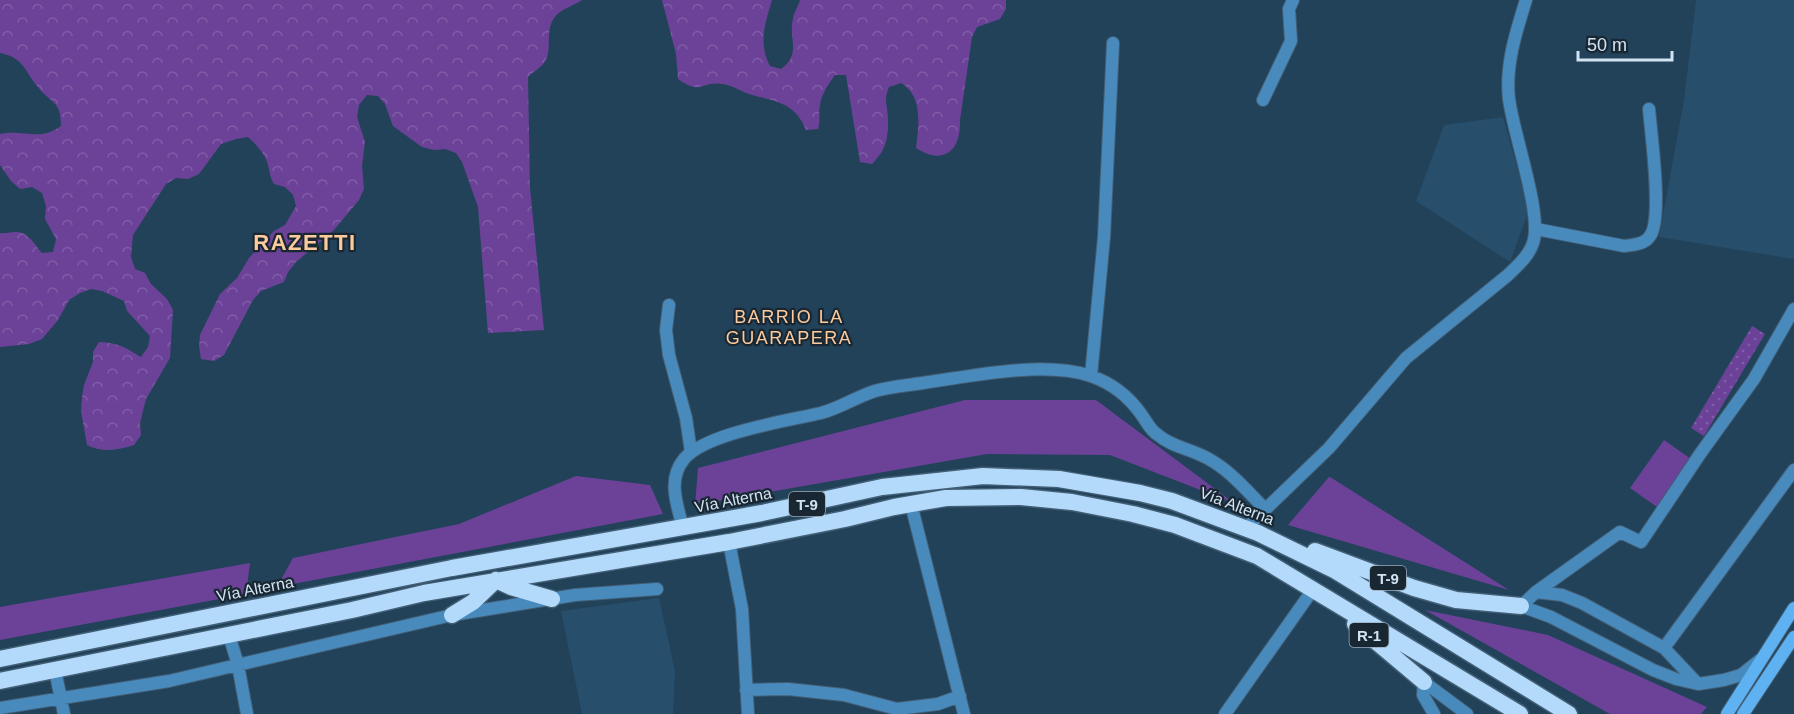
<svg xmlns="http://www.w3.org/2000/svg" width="1794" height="714" font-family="Helvetica,sans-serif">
  <defs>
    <pattern id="forest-crowns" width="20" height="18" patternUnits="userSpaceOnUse" patternTransform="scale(1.5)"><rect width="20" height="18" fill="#6c4298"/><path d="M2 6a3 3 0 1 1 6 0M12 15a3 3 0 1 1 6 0" fill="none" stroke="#805da7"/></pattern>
    <pattern id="park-dots" width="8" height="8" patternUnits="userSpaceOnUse" patternTransform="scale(1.5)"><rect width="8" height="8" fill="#6c4298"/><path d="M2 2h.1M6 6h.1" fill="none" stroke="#805da7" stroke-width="1.8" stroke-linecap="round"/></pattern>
  </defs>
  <rect width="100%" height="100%" fill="#22425a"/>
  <path fill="#274e6b" d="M 1696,0 L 1794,0 L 1794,259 L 1659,237 L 1684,100 Z
    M 1503,117 L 1529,210 L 1510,262 L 1416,201 L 1444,125 Z
    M 659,598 L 675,671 L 673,714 L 582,714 L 561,611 Z"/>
  <path fill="#6c4298" d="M 965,400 L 1096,400 L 1234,503 L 1110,455 L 987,454 L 695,505 L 698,468 Z
    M 1664,440 L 1691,459 L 1657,507 L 1630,488 Z
    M 576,476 L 650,485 L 663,514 L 277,587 L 293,558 L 459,524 Z
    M 1329,477 L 1330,477 L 1509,590 L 1288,525 Z
    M 250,563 L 246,594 L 0,640 L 0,607 Z
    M 1425,610 L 1548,635 L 1707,707 L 1701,714 L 1610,714 Z"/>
  <path fill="url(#forest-crowns)" d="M 0,0 L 582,0 C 573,6 560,9 554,18 C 545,32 552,48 546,60 C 542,67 533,72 528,77 L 530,188 L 544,330 L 488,333 L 478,207 L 462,162 L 456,153 L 445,149 L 434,150 L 422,147 L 393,126 L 385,104 L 378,96 L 367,95 L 359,105 L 357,117 L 365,142 L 362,166 L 364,189 L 359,200 L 333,231 L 296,262 L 288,272 L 284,282 L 261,291 L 253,300 L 224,355 L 214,361 L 201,359 L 199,346 L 200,335 L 220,294 L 237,278 L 249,258 L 274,231 L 285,225 L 296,206 L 293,195 L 285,187 L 274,184 C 270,177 270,173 268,165 C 266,155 256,144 248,137 L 236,139 L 221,144 L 199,174 L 188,179 L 176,178 L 166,184 L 133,235 L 131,257 L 135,269 L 145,273 L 151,284 L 167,299 L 173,310 L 170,358 L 146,399 L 140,423 L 141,435 L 134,445 C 118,450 102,453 87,445 L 81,411 L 82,397 L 84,385 L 93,362 L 93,352 L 99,342 C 119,343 124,347 141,357 L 148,347 L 150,336 L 127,311 L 124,301 L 102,291 L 91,289 L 80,293 L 69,300 L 58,320 L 42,339 L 29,344 L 0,347 L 0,233 C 6,234 9,232 15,232 C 28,231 34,244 42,253 L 53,252 L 56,239 L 45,219 L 46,206 L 42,193 L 32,187 L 20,189 L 11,181 L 0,165 L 0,134 C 24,129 39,142 61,126 C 61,100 51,104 38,87 C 24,71 25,58 0,53 Z
    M 662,0 L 772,0 C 765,24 758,43 770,66 L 781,69 C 802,54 788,39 793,19 C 794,12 798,7 800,0 L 1006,0 L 1006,9 L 1000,19 L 977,27 L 972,37 L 960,120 C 961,151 944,166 916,148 C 919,125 923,96 901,83 L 889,87 C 883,101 888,106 888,120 C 888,139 886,150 872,164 L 860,162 L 846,75 L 835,75 C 829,83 821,95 820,105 C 818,114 821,119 818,129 L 806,130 C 794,101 775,102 749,94 C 740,91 732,85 722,84 C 701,81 702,96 678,79 L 676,54 Z"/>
  <path fill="url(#park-dots)" d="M 1752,326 L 1765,334 L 1704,436 L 1691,428 Z"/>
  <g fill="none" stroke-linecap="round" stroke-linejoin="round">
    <g stroke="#425f76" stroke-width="14">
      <path id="minor" d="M 1263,100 L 1291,41 L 1289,9 L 1293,0
        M 1536,229 L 1624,246 C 1634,245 1645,244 1650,236 C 1663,219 1651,134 1649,109
        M 669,305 L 666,330 L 669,355 L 686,418 L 691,452
        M 1091,376 L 1104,237 L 1113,43
        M 911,504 L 964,714
        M 683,528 C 677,504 667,480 684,459 C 706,433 787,421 821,413 C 840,408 856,397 875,391 C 892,386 912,385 929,382 C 977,375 1045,361 1091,376 C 1111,383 1129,397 1141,414 C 1147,422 1150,430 1158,435 C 1172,447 1191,449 1207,458 C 1230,470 1247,491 1265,509
        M 1246,528 L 1329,448 L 1406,358 L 1508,275 C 1517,266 1529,256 1533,243 C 1543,215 1513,133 1509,99 C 1505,66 1516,32 1526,0
        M 729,542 L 742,609 L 748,714
        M 1536,592 L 1562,595 L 1582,603 L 1664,648 L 1698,684
        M 229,635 L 238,665 L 247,714
        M 1664,648 L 1794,470
        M 1760,660 L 1741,675 L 1724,680 L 1698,684 L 1676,679 L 1653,670 L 1551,617 L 1521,606 L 1536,592 L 1620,532 L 1641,542 L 1700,454 L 1754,379 L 1794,309
        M 55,670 L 64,714
        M 1424,682 L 1467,714
        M 1424,682 L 1423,695 L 1434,714
        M 746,690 L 788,689 L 844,695 L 897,709 L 938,704 L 960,696
        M 0,708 L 169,681 L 452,615 L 575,595 L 657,589
        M 1225,714 L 1314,588"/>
    </g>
    <g stroke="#425f76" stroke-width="14">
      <path id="secondary" d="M 1727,714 L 1794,608
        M 1743,714 L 1794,637"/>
    </g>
    <g stroke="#425f76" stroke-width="19">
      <path id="trunk" d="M 1315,551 L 1414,588 L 1456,600 L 1521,606
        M 452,615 L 473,602 L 496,580 L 511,587 L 552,599
        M 1355,624 L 1424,682
        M 0,659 L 452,568 L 762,513 L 882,487 L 983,476 L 1059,479 L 1140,493 L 1172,501 L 1258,533 L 1334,570 L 1569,714
        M 0,681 L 352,610 L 424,593 L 729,542 L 845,519 L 894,507 L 946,498 L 1021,497 L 1072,502 L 1133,514 L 1175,525 L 1257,556 L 1520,714"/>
    </g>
    <use href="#minor" stroke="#498abc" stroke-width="12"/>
    <use href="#secondary" stroke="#5fb2f1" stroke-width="12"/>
    <use href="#trunk" stroke="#b3dafa" stroke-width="16"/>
  </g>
  <g text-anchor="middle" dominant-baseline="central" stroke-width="4.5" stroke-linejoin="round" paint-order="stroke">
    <g fill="#192732" stroke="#9aabb9" stroke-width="1.5">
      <rect x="789" y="492" width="36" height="24" rx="4.5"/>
      <rect x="1370" y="566" width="36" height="24" rx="4.5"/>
      <rect x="1349.5" y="623" width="39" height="24" rx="4.5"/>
    </g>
    <g font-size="15" font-weight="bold" fill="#d2e4f3">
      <text x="807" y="504">T-9</text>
      <text x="1388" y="578">T-9</text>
      <text x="1369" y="635">R-1</text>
    </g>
    <g font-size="16" fill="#d2e4f3" stroke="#192732">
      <text transform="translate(733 500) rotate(-11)">Vía Alterna</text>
      <text transform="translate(1237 506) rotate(21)">Vía Alterna</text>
      <text transform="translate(255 589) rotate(-11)">Vía Alterna</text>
    </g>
    <g font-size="18" letter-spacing="1.5" fill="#fbcb9e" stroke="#192732">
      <text x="789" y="317">BARRIO LA<tspan x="789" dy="21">GUARAPERA</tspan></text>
    </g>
    <g font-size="22" font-weight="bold" letter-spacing="1.5" fill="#fbcb9e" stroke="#192732">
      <text x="305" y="242">RAZETTI</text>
    </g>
  </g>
  <path d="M1578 51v9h94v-9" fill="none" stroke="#d2e4f3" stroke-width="3"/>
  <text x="1587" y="51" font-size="18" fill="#d2e4f3" stroke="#192732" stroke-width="4.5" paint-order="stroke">50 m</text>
</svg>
